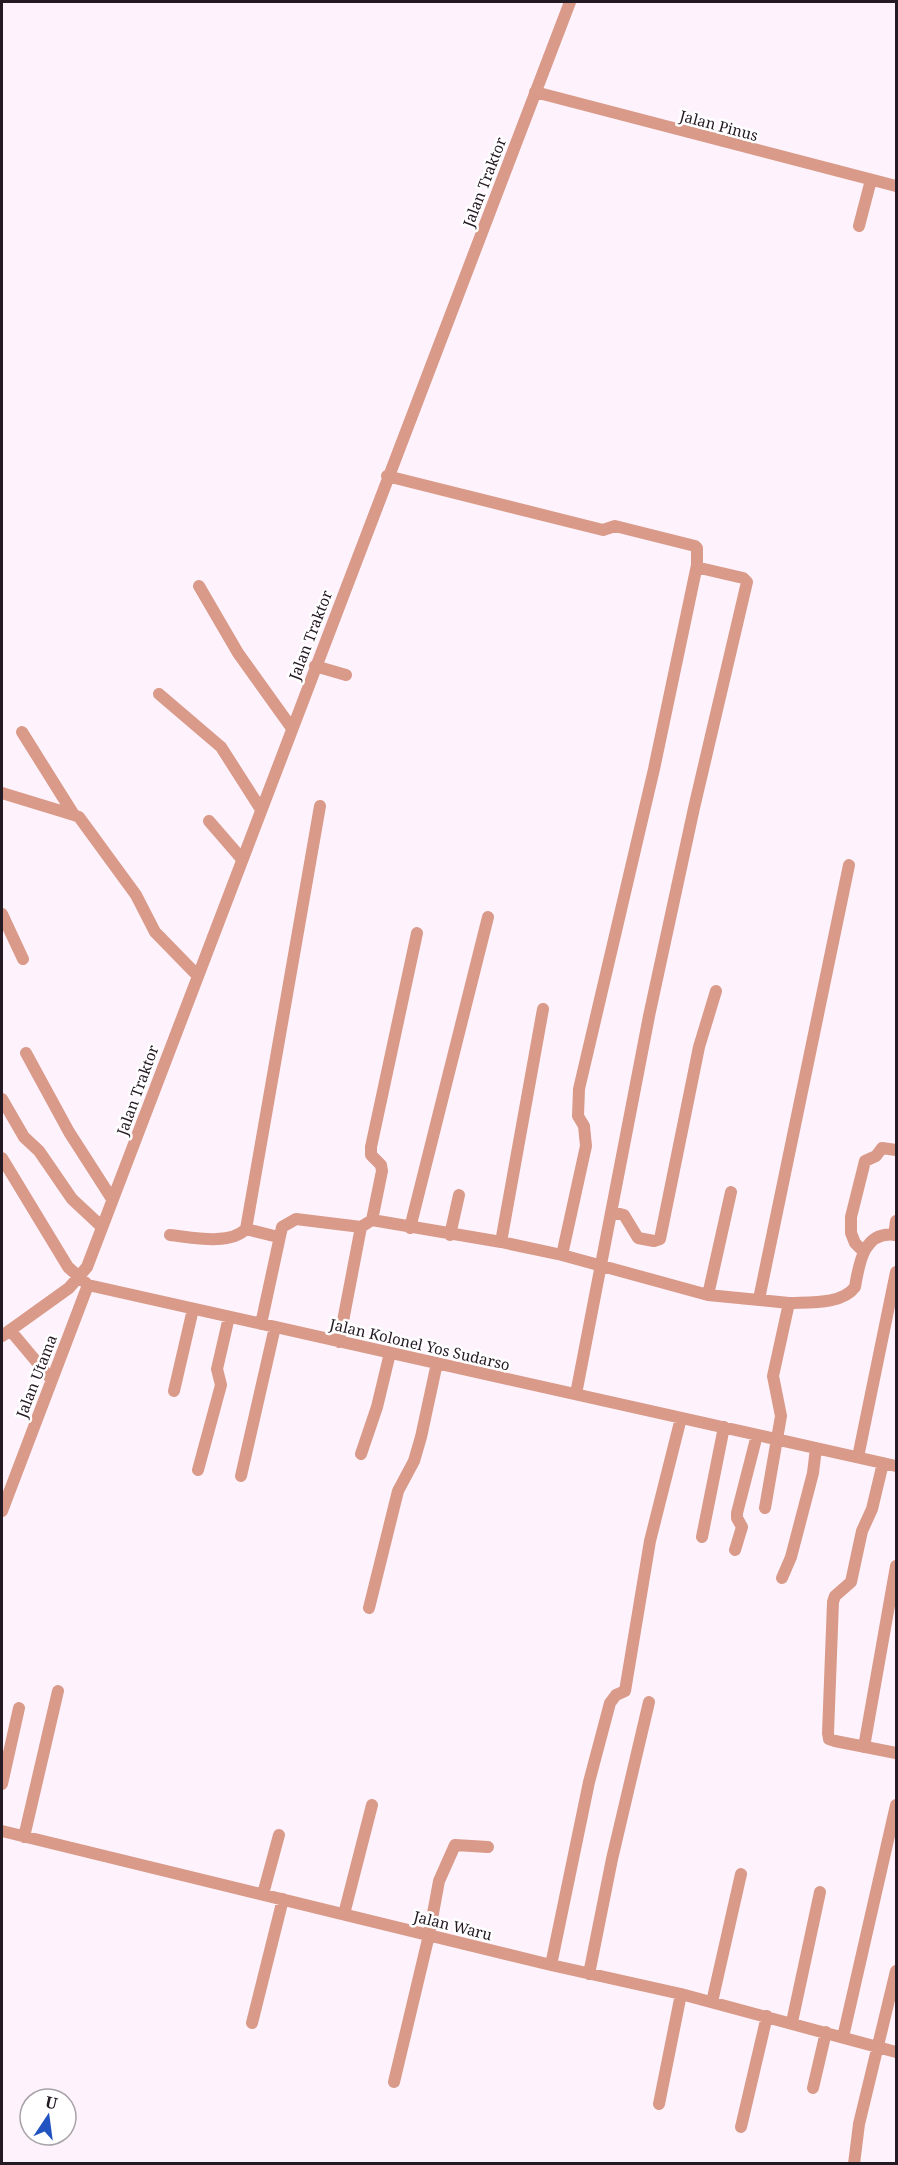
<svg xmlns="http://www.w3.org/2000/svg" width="898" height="2165" font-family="'Noto Serif',serif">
  <rect width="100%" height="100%" fill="#fef3fd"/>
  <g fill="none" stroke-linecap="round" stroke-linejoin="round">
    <path stroke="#da9a89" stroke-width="12" d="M 535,92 L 896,186
      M 859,226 L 871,180
      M 387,476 L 603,530 L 615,526 L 695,546 L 697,548 L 697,565 L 700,568 L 743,578 L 747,582 L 694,808 L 649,1016 L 576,1394
      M 199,586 L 238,653 L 291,727
      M 315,666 L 346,675
      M 159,694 L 221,747 L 260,808
      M 22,732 L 74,815 L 79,817 L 136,895 L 155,932 L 196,974
      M 2,793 L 74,815
      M 209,821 L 241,858
      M 2,914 L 23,959
      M 26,1053 L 69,1132 L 112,1199
      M 2,1099 L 24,1137 L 39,1151 L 72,1199 L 102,1227
      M 2,1158 L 68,1267 L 88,1285 L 896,1466
      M 612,1212 L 624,1215 L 638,1238 L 654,1241 L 660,1239 L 699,1047 L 716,991
      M 372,1220 L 501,1242 L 562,1255 L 708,1295 L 789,1303 L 773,1376 L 781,1416 L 765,1508
      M 410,1228 L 488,917
      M 246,1229 L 320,806
      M 170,1235 C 191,1237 229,1246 246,1229 L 278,1237
      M 450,1235 L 459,1195
      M 894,1235 L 896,1221
      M 501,1242 L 543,1009
      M 863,1251 L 855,1243 L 851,1233 L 851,1217 L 865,1161 L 876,1156 L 882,1148 L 896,1150
      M 562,1255 L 586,1146 L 584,1126 L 578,1116 L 579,1089 L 654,769 L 697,565
      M 708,1295 L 731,1192
      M 759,1299 L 849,865
      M 789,1303 C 808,1302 842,1305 855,1287 C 859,1263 864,1230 896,1235
      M 261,1324 L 282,1227 L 296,1219 L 361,1227 L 372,1220 L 382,1171 L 381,1165 L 371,1155 L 371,1147 L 417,933
      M 10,1330 L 51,1379
      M 2,1336 L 69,1288 L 87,1267 L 570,2
      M 339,1342 L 361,1227
      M 174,1391 L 193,1309
      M 361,1454 L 377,1407 L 390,1353
      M 858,1457 L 896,1272
      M 883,1463 L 872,1509 L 862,1531 L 851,1582 L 835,1596 L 833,1602 L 828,1733 L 829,1739 L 835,1741 L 896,1753
      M 198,1470 L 221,1385 L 217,1369 L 229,1317
      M 241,1476 L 275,1327
      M 2,1511 L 88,1285
      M 702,1537 L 724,1427
      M 735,1550 L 742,1527 L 737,1518 L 737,1513 L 757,1435
      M 782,1578 L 791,1557 L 813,1473 L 816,1448
      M 369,1608 L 398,1491 L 414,1461 L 421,1437 L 437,1363
      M 864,1747 L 896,1566
      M 2,1784 L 19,1708
      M 2,1831 L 551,1965 L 681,1994 L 896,2052
      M 24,1837 L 58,1691
      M 263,1894 L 279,1835
      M 344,1914 L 372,1805
      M 551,1965 L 589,1782 L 610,1703 L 616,1695 L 625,1691 L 650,1541 L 681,1418
      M 589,1974 L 612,1859 L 649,1702
      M 712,2002 L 741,1874
      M 792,2022 L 820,1892
      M 252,2023 L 283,1899
      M 843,2037 L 896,1805
      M 394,2082 L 429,1935 L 439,1881 L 455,1845 L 488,1847
      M 813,2088 L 826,2032
      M 659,2104 L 681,1994
      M 741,2127 L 767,2016
      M 854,2164 L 859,2124 L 896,1971"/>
  </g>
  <g text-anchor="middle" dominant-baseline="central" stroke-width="5" stroke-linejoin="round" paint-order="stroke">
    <g font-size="15" fill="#241a23" stroke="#fff">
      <text transform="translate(719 125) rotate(15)">Jalan Pinus</text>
      <text transform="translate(484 182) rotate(-69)">Jalan Traktor</text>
      <text transform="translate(310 635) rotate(-69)">Jalan Traktor</text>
      <text transform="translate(137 1090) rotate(-70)">Jalan Traktor</text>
      <text transform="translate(420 1344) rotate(13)">Jalan Kolonel Yos Sudarso</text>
      <text transform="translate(36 1376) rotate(-69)">Jalan Utama</text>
      <text transform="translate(453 1925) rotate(14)">Jalan Waru</text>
    </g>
  </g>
  <rect width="898" height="2165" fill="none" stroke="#241a23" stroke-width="6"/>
  <g transform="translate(48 2117) rotate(13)"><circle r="28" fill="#ffffff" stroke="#a7a3a7" stroke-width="1.5"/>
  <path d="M0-4.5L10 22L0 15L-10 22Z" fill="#2254c1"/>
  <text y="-9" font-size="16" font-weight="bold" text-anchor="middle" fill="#241a23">U</text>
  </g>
</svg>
